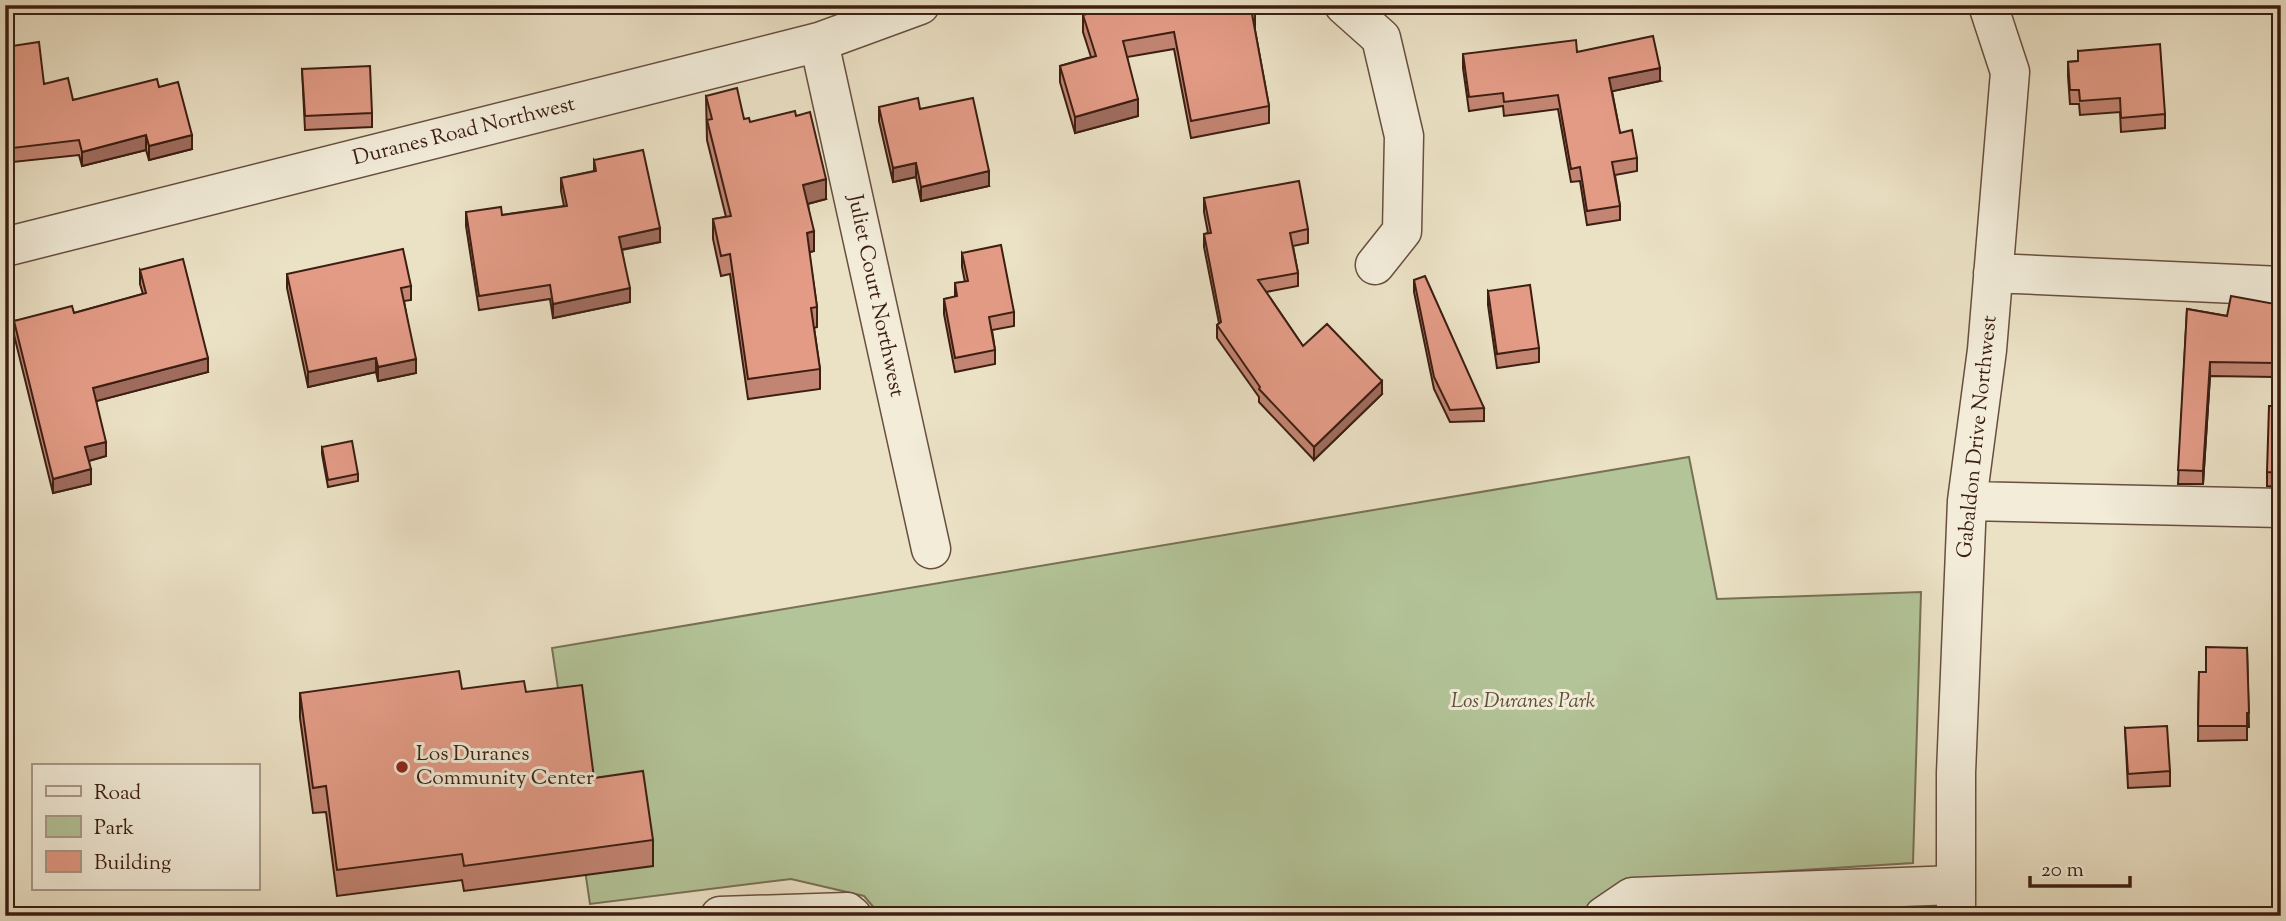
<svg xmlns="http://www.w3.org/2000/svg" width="2286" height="921" font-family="'Sorts Mill Goudy',serif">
  <rect width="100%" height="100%" fill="#ebe1c5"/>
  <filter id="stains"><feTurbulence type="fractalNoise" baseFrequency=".00286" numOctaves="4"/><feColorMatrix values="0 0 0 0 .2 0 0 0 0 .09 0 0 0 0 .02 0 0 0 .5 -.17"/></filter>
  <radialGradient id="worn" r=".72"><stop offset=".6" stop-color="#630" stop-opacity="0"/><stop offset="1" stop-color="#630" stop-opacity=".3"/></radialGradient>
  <path fill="#b3c498" stroke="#787155" stroke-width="2" d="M 1689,457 L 1717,599 L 1921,592 L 1913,863 L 1677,878 L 1589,911 L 1557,916 L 881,916 L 864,896 L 791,879 L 590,904 L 552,648 Z"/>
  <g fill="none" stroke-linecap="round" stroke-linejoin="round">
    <g stroke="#684f3f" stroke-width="41">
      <path id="minor" d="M 1344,5 L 1381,38 L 1404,136 L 1402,231 L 1375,265
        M 819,42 L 931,549
        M 5,247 L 819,42 L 920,5
        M 1993,273 L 2281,286
        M 1967,501 L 2281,508
        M 720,916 L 847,912 L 852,916
        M 1604,916 L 1632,897 L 1956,885
        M 1956,916 L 1956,773 L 1967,501 L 1987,350 L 2010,72 L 1988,5"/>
    </g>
    <use href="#minor" stroke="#f2ecd9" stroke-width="38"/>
  </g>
  <path fill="#c38573" stroke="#3c1e12" stroke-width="2" d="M 414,5 L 499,5 L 499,11 L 414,10 Z
    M 1082,5 L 1253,5 L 1255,13 L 1255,30 L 1269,106 L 1269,123 L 1191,138 L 1174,49 L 1127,57 L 1138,116 L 1075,133 L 1060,82 L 1060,66 L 1091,57 L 1083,32 L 1083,15 L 1085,15 Z
    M 5,47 L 44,84 L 73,100 L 159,87 L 192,149 L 149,160 L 146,150 L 82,166 L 79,155 L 13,162 L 12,149 L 5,150 Z
    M 2078,51 L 2165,114 L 2165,128 L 2121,132 L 2120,112 L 2080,115 L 2079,104 L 2070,104 L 2068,76 L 2068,62 L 2078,61 Z
    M 1577,52 L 1660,81 L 1612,91 L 1620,133 L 1637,158 L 1637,171 L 1615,175 L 1620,206 L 1620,220 L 1587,225 L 1580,181 L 1571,182 L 1558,109 L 1504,116 L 1503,106 L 1469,111 L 1463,68 L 1463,54 Z
    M 302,69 L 372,113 L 372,127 L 305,130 Z
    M 706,96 L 750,122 L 826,199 L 808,204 L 814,251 L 809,252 L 817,307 L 817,327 L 814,328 L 820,369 L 820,389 L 748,399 L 730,274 L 721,276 L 713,239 L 713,219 L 726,217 L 707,140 Z
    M 879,107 L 920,109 L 989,186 L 921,201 L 916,177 L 893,182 L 879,121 Z
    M 594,160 L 660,242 L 622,250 L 630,302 L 553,318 L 550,299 L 479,310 L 466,226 L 466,212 L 502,215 L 564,206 L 561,191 L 561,178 L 594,171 Z
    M 1204,198 L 1308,229 L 1308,243 L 1293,246 L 1298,273 L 1298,286 L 1266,292 L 1303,346 L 1382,394 L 1314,460 L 1259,402 L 1259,397 L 1217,338 L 1217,325 L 1219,323 L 1204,247 L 1204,234 L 1208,233 L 1204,212 Z
    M 962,253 L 1014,312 L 1014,326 L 992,330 L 995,350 L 995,364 L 955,372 L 944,314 L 944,299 L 955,297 L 955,283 L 965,282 L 962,267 Z
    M 140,270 L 208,372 L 96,401 L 106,456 L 89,461 L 91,484 L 53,493 L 14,335 L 14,321 L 74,313 L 143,294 L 140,284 Z
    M 287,274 L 411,286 L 411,300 L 404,301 L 416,373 L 378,381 L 376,372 L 308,387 L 287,288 Z
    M 1414,280 L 1484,408 L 1484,421 L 1450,422 L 1434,389 L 1414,292 Z
    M 1488,291 L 1539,348 L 1539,362 L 1497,368 L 1488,305 Z
    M 2275,304 L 2275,377 L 2210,376 L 2203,484 L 2178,484 L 2187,309 L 2227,316 Z
    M 2281,406 L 2281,487 L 2267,486 L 2267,472 Z
    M 322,447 L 358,474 L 358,481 L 328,487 L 322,454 Z
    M 2247,648 L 2249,727 L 2247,727 L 2247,740 L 2198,741 L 2199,672 L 2206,672 Z
    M 462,689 L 526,692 L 594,778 L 653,840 L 653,866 L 464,891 L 462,880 L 337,896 L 326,812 L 313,813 L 300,718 L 300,693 Z
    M 2125,728 L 2170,771 L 2170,786 L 2128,788 Z"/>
  <path fill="#9f6c5e" stroke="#3c1e12" stroke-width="2" d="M 1660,68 L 1660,81 L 1609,92 L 1609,78 Z
    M 1138,99 L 1138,116 L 1075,133 L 1075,117 Z
    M 146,135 L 146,150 L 82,166 L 82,152 Z
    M 192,135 L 192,149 L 149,160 L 149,146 Z
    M 916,163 L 916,177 L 893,182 L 893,168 Z
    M 989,171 L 989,186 L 921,201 L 921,187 Z
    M 826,179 L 826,199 L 803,205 L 803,185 Z
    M 660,228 L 660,242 L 619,250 L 619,237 Z
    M 814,231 L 814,251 L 807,253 L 807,233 Z
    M 630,288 L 630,302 L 553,318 L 553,304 Z
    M 208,358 L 208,372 L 93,402 L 93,388 Z
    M 376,358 L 376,372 L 308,387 L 308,372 Z
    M 416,359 L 416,373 L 378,381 L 378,367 Z
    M 2210,362 L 2210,376 L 2203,484 L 2203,471 Z
    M 1382,381 L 1382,394 L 1314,460 L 1314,447 Z
    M 106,442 L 106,456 L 85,462 L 85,447 Z
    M 91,469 L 91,484 L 53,493 L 53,479 Z"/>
  <path fill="#e39b86" stroke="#3c1e12" stroke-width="2" d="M 1088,5 L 1253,5 L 1255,13 L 1252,14 L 1269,106 L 1191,121 L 1174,32 L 1123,41 L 1138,99 L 1075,117 L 1060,66 L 1096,56 L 1083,15 L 1090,13 Z
    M 1653,36 L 1660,68 L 1609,78 L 1620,133 L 1632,130 L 1637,158 L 1612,162 L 1620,206 L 1587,211 L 1580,167 L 1571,169 L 1558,95 L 1504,102 L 1503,93 L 1469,97 L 1463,54 L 1576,40 L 1577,52 Z
    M 39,42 L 44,84 L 68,78 L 73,100 L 157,79 L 159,87 L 178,82 L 192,135 L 149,146 L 146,135 L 82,152 L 79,140 L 13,148 L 12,135 L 5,136 L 5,47 Z
    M 2160,44 L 2165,114 L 2121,118 L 2120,98 L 2080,101 L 2079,90 L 2070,90 L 2068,62 L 2078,61 L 2078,51 Z
    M 370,66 L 372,113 L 305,116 L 302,69 Z
    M 737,88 L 744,119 L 749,118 L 750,122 L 795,111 L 796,116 L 810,112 L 826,179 L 803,185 L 814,231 L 807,233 L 817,307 L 811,308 L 820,369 L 748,379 L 730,254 L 721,256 L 713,219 L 731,216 L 707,120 L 712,119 L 706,96 Z
    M 918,98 L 920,109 L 973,98 L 989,171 L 921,187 L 916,163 L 893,168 L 879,107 Z
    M 643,150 L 660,228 L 619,237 L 630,288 L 553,304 L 550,285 L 479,296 L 466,212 L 501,207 L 502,215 L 567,206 L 561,178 L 596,171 L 594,160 Z
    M 1299,181 L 1308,229 L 1290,233 L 1298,273 L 1258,280 L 1303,346 L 1327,324 L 1382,381 L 1314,447 L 1259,389 L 1260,387 L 1217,325 L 1221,322 L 1204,234 L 1211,233 L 1204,198 Z
    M 1001,245 L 1014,312 L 989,317 L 995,350 L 955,358 L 944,299 L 957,296 L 955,283 L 968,281 L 962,253 Z
    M 403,249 L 411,286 L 401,288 L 416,359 L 378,367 L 376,358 L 308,372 L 287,274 Z
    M 183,259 L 208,358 L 93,388 L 106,442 L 85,447 L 91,469 L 53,479 L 14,321 L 72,306 L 74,313 L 146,293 L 140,270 Z
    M 1425,276 L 1484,408 L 1450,410 L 1434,377 L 1414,280 Z
    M 1530,285 L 1539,348 L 1497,354 L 1488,291 Z
    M 2231,296 L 2275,304 L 2275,363 L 2210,362 L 2203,471 L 2178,470 L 2187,309 L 2227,316 Z
    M 2269,406 L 2281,406 L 2281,473 L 2267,472 Z
    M 352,441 L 358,474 L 328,480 L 322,447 Z
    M 2206,647 L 2247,648 L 2249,713 L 2247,713 L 2247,726 L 2198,726 L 2199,672 L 2206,672 Z
    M 459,671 L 462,689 L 524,681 L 526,692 L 582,685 L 594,778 L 643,771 L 653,840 L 464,866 L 462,854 L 337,870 L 326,786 L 313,788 L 300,693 Z
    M 2167,726 L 2170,771 L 2128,774 L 2125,728 Z"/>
  <circle fill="#8f2418" stroke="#f2ecd9" stroke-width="2.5" cx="402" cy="767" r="7"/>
  <g text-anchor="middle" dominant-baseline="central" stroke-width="6" stroke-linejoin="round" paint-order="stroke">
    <g font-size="21" fill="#3c1e12" stroke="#f2ecd9">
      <text transform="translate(464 132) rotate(-14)">Duranes Road Northwest</text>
      <text transform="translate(875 296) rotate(78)">Juliet Court Northwest</text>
      <text transform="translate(1978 437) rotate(-84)">Gabaldon Drive Northwest</text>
    </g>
    <g font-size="21" font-style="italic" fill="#60503a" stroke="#f2ecd9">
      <text x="1523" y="702">Los Duranes Park</text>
    </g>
    <g font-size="21" fill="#3c1e12" stroke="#f2ecd9" text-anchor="start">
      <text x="416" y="755">Los Duranes<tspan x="416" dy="24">Community Center</tspan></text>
    </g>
  </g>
  <rect width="2286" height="921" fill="none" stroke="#ebe1c5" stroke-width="28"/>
  <rect x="7" y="7" width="2272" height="907" fill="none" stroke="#3c1e12" stroke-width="3.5"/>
  <rect x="14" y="14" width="2258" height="893" fill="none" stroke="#3c1e12" stroke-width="2"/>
  <rect x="32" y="764" width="228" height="126" fill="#f2ecd9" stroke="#a99a89" stroke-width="2"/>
  <rect x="46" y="786" width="35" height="10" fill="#f2ecd9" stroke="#a99a89" stroke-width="2"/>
  <text x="94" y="799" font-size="21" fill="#3c1e12">Road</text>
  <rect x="46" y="816" width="35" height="21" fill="#b3c498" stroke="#a99a89" stroke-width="2"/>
  <text x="94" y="834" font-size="21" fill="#3c1e12">Park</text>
  <rect x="46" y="851" width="35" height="21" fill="#e39b86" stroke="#a99a89" stroke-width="2"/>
  <text x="94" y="869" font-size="21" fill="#3c1e12">Building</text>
  <path d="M2030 876v10h100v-10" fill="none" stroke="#3c1e12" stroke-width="3.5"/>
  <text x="2041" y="876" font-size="21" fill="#3c1e12" stroke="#f2ecd9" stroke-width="5" paint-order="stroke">20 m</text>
  <rect width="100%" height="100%" filter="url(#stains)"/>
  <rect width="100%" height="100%" fill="url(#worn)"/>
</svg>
